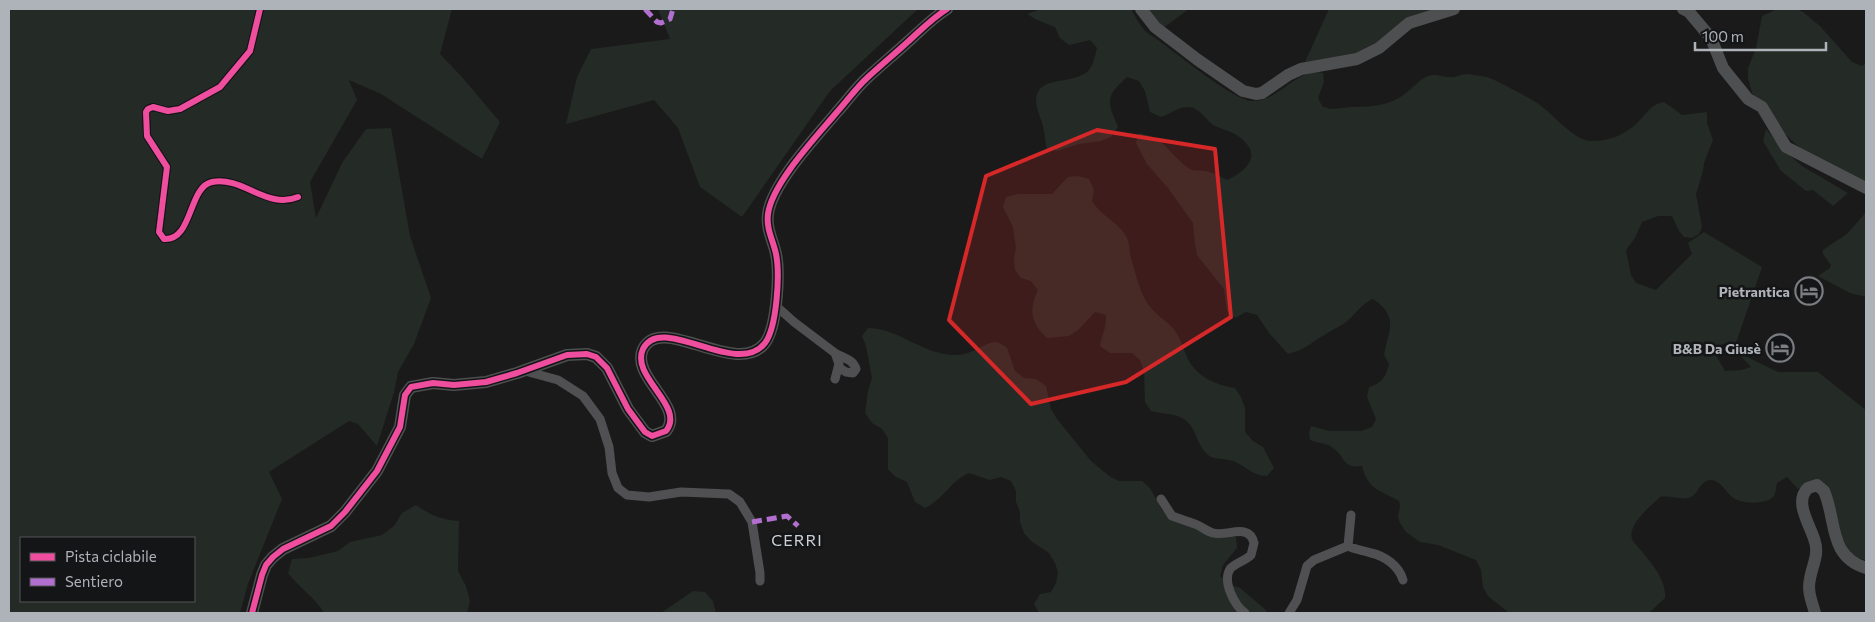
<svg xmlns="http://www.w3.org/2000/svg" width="1875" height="622" font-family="Commissioner,sans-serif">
  <rect width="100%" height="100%" fill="#1a1a1a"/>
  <path fill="#242a25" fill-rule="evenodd" d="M 9,9 L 452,9 L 440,54 L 462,77 L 500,122 L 482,159 L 381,94 L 349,80 L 357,100 L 310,182 L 316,218 L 342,163 L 366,129 L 391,128 L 410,236 L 431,298 L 414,344 L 398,372 L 394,392 L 377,446 L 358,424 L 349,421 L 269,472 L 282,499 L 248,584 L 240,613 L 9,613 ZM 21,538 L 194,538 L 194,601 L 21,601 Z
    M 658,9 L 918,9 L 830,91 L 742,217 L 700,187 L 678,128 L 654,100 L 566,124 L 577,77 L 591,49 L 670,39 Z
    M 1041,9 L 1131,9 L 1139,23 L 1146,32 C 1168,45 1233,102 1253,101 C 1280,101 1297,67 1323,73 L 1324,82 L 1318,98 L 1322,106 C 1332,111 1340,108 1351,107 C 1370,107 1390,106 1406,93 C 1414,87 1423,75 1434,75 C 1439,75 1444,77 1449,77 C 1455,78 1461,74 1468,74 C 1474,75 1481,76 1487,77 C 1496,80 1532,99 1540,105 C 1555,116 1575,142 1593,141 C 1612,141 1628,133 1640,120 C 1648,111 1652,104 1664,102 L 1682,115 L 1707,112 L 1707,123 L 1713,140 L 1704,163 L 1703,171 L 1696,194 L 1702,227 L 1699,234 L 1692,238 L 1684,237 L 1679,231 L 1672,216 L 1658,216 L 1642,222 L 1635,238 L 1626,250 L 1631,275 L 1636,283 L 1656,290 L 1692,254 L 1688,243 L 1704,232 L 1762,267 L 1736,343 L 1722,344 L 1717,357 L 1725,371 L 1741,370 L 1751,367 L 1737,352 L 1778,372 L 1818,372 L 1866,410 L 1866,560 C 1861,559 1856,558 1852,554 C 1838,538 1830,505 1823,485 L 1798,489 L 1787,477 L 1777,483 C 1776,487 1776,494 1773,497 C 1765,505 1740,504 1732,497 C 1725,491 1720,480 1711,480 C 1699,481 1700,492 1691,497 C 1682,501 1670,495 1660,497 C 1650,507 1625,526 1633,541 C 1645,556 1667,577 1665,598 L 1649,613 L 1509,613 L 1488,596 L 1483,587 L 1481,570 L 1476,560 L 1438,545 L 1420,542 L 1406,532 L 1400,523 L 1398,517 L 1400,506 L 1399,501 C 1380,490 1368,490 1362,466 C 1342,469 1346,457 1333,448 C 1327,443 1317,443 1310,440 L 1309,433 L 1311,426 L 1329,431 L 1361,431 L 1372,427 L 1376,419 L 1367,397 L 1369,387 C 1382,383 1386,377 1389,364 L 1384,355 C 1388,331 1400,317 1373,299 C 1361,304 1356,314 1346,322 C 1340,327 1333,329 1326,334 C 1310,343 1307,349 1288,354 L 1269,333 L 1257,315 L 1246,312 L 1235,318 L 1227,311 L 1224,289 L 1197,255 L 1195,244 L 1193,223 L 1168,188 L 1147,164 L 1136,143 L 1139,133 C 1167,139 1167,152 1187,167 C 1193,172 1198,170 1205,171 C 1212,172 1221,177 1227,180 C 1243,173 1262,158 1244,141 C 1236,132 1223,130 1213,125 C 1205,119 1200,108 1189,107 C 1178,106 1171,114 1161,117 L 1150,112 L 1145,91 L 1139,81 L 1127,77 C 1105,97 1107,101 1118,127 L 1111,137 L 1101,141 L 1079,144 L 1057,151 L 1047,149 C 1045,142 1045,134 1043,126 C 1041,118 1036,109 1036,100 C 1037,74 1074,86 1089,70 C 1094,64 1095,55 1097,48 L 1090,40 L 1069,45 L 1060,38 L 1055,27 L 1037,20 L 1027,14 Z
    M 1146,9 L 1189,9 L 1163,28 Z
    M 1329,9 L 1453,9 L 1356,54 L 1305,62 Z
    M 1777,9 L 1796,9 L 1803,12 L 1820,26 L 1852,62 L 1862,66 L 1866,63 L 1866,193 L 1800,148 L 1770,120 L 1753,96 L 1748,78 L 1748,68 L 1756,48 L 1762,16 Z
    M 1766,129 L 1785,151 L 1802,166 L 1848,193 L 1833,206 L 1813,190 L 1806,191 L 1781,171 L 1763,141 Z
    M 1078,176 L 1089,179 L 1094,190 L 1092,201 C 1101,216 1117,221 1126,236 C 1130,244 1129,250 1131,258 C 1135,272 1139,289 1146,301 C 1153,313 1164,319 1173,328 C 1181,338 1183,348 1188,359 C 1197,377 1216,385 1235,388 L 1241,397 L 1245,408 L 1245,432 L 1253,441 L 1263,447 L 1274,468 L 1267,476 C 1249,475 1244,463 1229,460 C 1221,458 1213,460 1207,454 C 1196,444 1197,428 1184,419 C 1174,413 1161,414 1151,411 L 1145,402 L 1144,371 L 1140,360 L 1132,353 L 1110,353 L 1100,346 C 1102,334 1107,327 1106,315 L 1095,312 L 1078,330 L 1069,336 L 1047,338 C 1030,323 1029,309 1038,290 L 1031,281 L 1021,278 L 1015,270 L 1014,258 L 1016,248 L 1013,227 L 1003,207 L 1006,197 L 1018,194 L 1052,194 L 1068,177 Z
    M 1866,212 L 1866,297 L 1850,293 L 1818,276 L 1830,268 L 1831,265 L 1823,254 L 1823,250 L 1848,233 Z
    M 868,328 C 902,329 921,355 957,355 C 972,355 986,341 997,342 C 1000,343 1005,346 1007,348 L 1015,371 L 1024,378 L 1036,379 L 1046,386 L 1051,409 L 1057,419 L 1091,461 L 1109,476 L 1119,481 L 1142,481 L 1150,488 L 1162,510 L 1171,517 L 1236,537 L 1237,548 L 1223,565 L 1220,576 L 1228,584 L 1240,588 L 1266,610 L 1267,613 L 1039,613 L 1034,604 L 1040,594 L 1051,592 L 1056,583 L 1058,572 L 1055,563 L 1049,553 L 1031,541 L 1024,533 L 1020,522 L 1020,512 L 1016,502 L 1016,491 L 1011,481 L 1001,477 L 990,480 L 969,473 C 950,481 944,499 925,508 L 915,502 L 907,482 L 896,477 L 888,469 L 888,438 L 882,429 L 872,423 L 865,413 L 868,391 L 872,378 L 866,346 L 862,336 Z
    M 416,505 C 430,515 442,520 459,521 L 458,571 L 466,586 L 470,601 L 467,613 L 324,613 C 316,598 298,587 288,573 L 292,559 L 309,558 L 338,551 L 350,542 L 382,535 L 394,526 L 402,513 Z
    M 693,591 L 705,592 L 713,601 L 716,613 L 661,613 Z"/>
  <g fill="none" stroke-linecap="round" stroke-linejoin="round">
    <path stroke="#505053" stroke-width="9" d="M 260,9 L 250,51 L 220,87 L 180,109 L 168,111 L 153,107 L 148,109 L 146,112 L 147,136 L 167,167 L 159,232 L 164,239 C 193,241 188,187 212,182 C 243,176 267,210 298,197
      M 775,305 L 794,322 L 835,353 L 839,364 L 835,379
      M 835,353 C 843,358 853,359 856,369 L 853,373 L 846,372 L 838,367
      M 525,371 L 558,380 L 583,396 L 600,419 L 609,447 L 612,473 L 618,488 L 627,495 L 649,497 L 681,492 L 729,494 L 740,502 L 752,522 L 760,573 L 760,581
      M 1161,499 L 1172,516 C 1180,519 1187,521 1195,524 C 1201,526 1206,531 1213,533 C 1227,537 1249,522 1254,543 L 1251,555 C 1245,561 1235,563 1230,569 C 1222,582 1235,606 1245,613
      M 1348,546 C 1356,550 1363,550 1371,553 C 1385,556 1399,566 1403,580
      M 1289,613 L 1297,600 L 1307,566 L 1314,560 L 1348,546 L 1351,515"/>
    <path stroke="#4e4f50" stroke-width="12" d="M 1141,9 L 1155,27 L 1198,60 L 1243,91 L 1256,94 L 1262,93 L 1288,75 L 1301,69 L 1357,59 L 1379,48 L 1409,23 L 1454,9
      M 1683,9 L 1689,12 L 1711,38 L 1723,68 L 1748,99 L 1762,107 L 1786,147 L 1866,188
      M 252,613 L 262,575 L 266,565 L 273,557 L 283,549 L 331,526 L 345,512 L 377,471 L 400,427 L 405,395 L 411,387 L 433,383 L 454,385 L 486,382 L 517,373 L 567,355 L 587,354 L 596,357 L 607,368 L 628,409 L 645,432 L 652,436 L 666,431 C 686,406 630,377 643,349 C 661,312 737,379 765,343 C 777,327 780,274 776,254 C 773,240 766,229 768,214 C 772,183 817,136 837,112 C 847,101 856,88 867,78 C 882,64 897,52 912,38 C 923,28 934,17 947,9
      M 1815,613 C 1812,602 1807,591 1810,579 C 1812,566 1819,555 1815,542 C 1811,526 1793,502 1808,488 L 1817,485 L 1824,491 C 1837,521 1828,556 1866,568"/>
    <path stroke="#b36fd0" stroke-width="5" stroke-dasharray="10 5" stroke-linecap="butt" d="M 645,9 L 657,22 L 661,23 L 670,19 L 673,9
      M 752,522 L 787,516 L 798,526"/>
    <g stroke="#141516" stroke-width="9">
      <path id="cycleway" d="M 260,9 L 250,51 L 220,87 L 180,109 L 168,111 L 153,107 L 148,109 L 146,112 L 147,136 L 167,167 L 159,232 L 164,239 C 193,241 188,187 212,182 C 243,176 267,210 298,197
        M 252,613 L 262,575 L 266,565 L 273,557 L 283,549 L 331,526 L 345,512 L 377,471 L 400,427 L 405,395 L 411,387 L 433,383 L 454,385 L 486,382 L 517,373 L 567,355 L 587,354 L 596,357 L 607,368 L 628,409 L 645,432 L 652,436 L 666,431 C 686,406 630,377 643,349 C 661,312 737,379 765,343 C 777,327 780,274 776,254 C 773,240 766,229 768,214 C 772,183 817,136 837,112 C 847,101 856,88 867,78 C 882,64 897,52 912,38 C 923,28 934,17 947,9"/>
    </g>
    <use href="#cycleway" stroke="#ef4d9e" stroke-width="6"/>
  </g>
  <path fill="#d62828" fill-opacity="0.2" stroke="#d62828" stroke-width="4" stroke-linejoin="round" d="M 1097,130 L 1215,149 L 1231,317 L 1126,382 L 1031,404 L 949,320 L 986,176 Z"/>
  <defs>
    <g id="hotel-ring" transform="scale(1.4375)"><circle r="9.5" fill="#141516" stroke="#7a7d81" stroke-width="1.5"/><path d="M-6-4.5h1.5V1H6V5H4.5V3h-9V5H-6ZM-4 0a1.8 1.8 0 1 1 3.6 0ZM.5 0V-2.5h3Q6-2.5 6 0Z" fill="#7a7d81"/></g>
  </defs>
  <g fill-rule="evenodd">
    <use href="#hotel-ring" x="1809" y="291"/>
    <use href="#hotel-ring" x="1780" y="348"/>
  </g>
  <g text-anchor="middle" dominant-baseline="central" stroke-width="5" stroke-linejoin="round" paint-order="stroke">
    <g font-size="14" font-weight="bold" fill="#aeb2b9" stroke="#141516" text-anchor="end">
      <text x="1790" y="291">Pietrantica</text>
      <text x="1761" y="348">B&amp;B Da Giusè</text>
    </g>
    <g font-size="16" letter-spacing="1" fill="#ced0d6" stroke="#141516">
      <text x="797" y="539">CERRI</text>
    </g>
  </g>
  <rect width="1875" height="622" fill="none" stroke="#aeb2b9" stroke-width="20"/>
  <rect x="20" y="537" width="175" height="65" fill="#141516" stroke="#525457"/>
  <rect x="30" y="553" width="25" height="8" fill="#ef4d9e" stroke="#525457"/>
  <text x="65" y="562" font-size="15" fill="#aeb2b9">Pista ciclabile</text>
  <rect x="30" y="578" width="25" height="8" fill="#b36fd0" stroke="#525457"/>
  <text x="65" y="587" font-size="15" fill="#aeb2b9">Sentiero</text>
  <path d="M1695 42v8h131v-8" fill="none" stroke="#aeb2b9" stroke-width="2.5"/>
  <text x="1702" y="42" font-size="15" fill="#aeb2b9" stroke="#141516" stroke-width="4" paint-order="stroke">100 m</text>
</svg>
